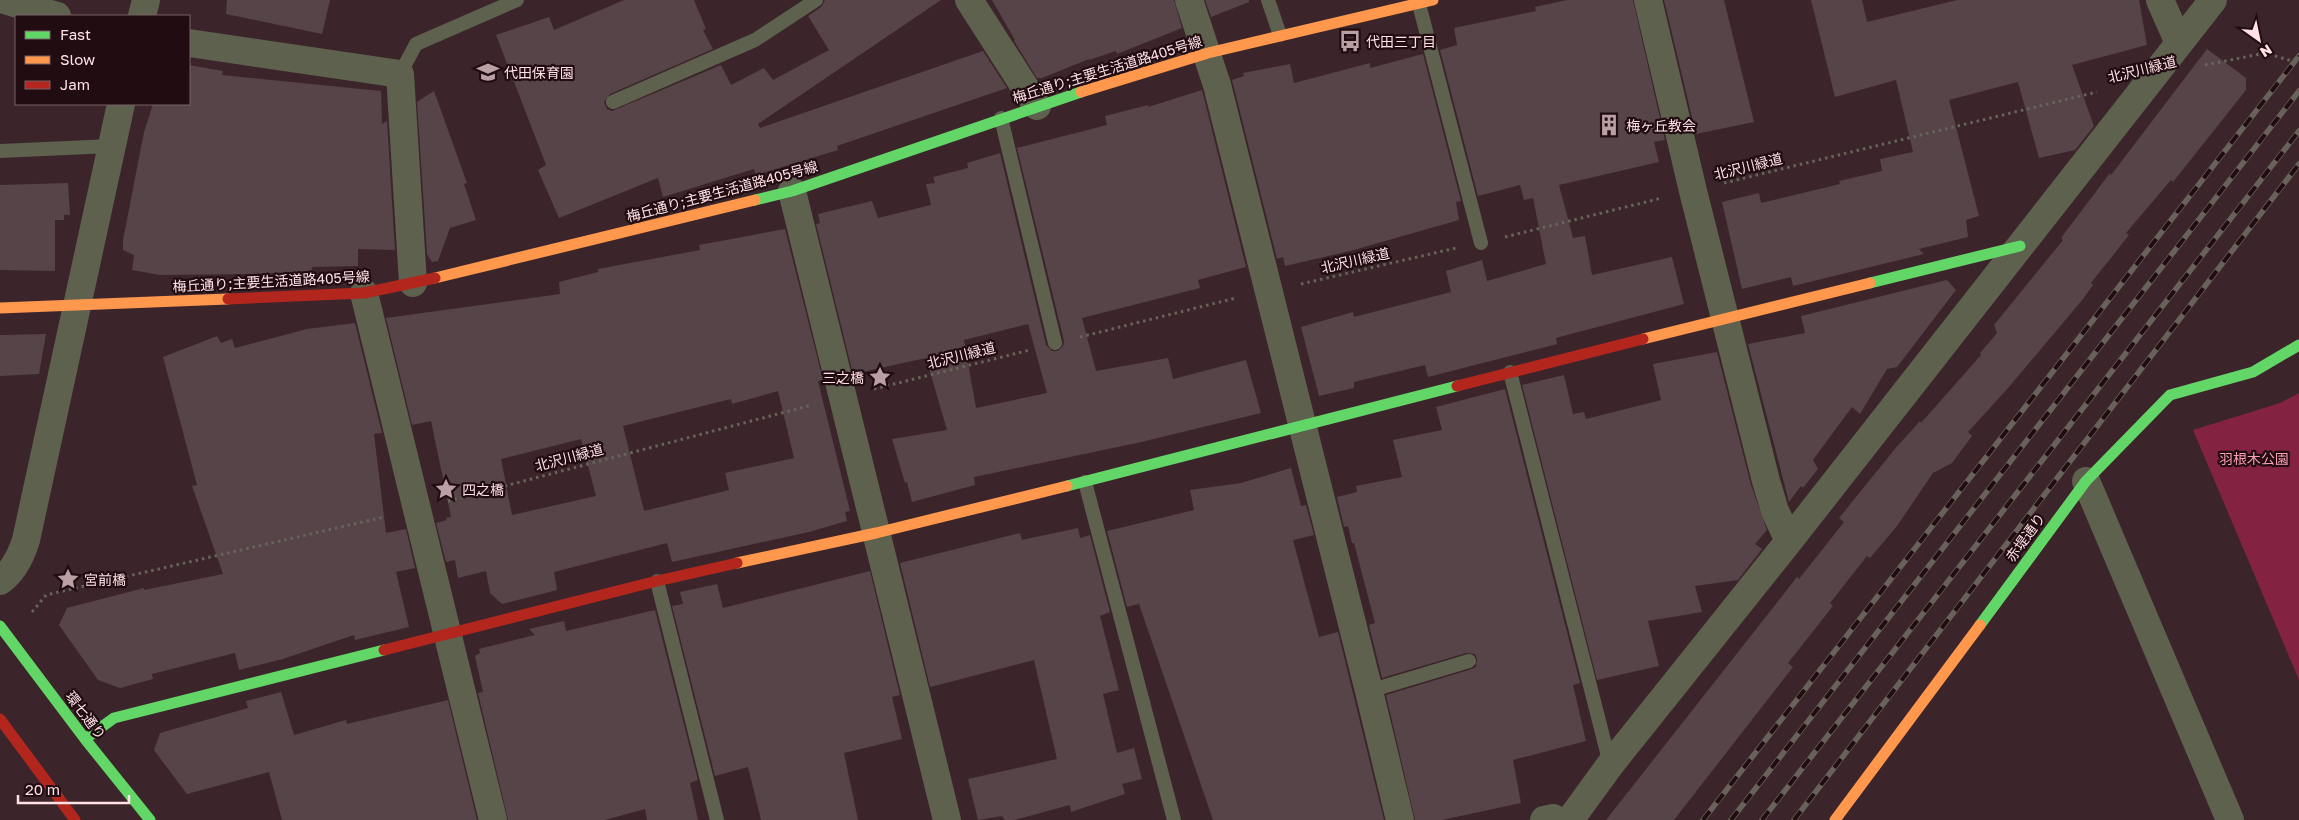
<svg xmlns="http://www.w3.org/2000/svg" width="2299" height="820" font-family="'Golos Text','Noto Sans JP',sans-serif">
  <rect width="100%" height="100%" fill="#3b252a"/>
  <path fill="#832241" d="M 2299,393 L 2299,680 L 2193,430 L 2280,403 Z"/>
  <path fill="#564448" fill-rule="evenodd" d="M 227,0 L 330,0 L 322,34 L 226,14 Z
    M 624,0 L 694,0 L 706,29 L 703,30 L 713,49 L 610,94 L 604,102 L 607,109 L 612,111 L 721,65 L 731,85 L 764,68 L 773,80 L 829,50 L 808,16 L 821,7 L 825,0 L 941,0 L 758,124 L 760,128 L 983,51 L 1007,88 L 837,146 L 838,150 L 756,175 L 754,169 L 663,197 L 658,178 L 559,218 L 538,170 L 546,165 L 496,35 L 549,17 L 554,30 Z
    M 992,0 L 1174,0 L 1182,28 L 1117,54 L 1116,51 L 1089,60 L 1089,59 L 1042,78 L 1037,78 L 1014,41 L 1015,40 Z
    M 1205,0 L 1249,0 L 1249,2 L 1211,17 Z
    M 1567,0 L 1633,0 L 1665,140 L 1654,142 L 1659,162 L 1559,185 L 1573,238 L 1585,236 L 1592,275 L 1672,257 L 1684,304 L 1556,338 L 1557,344 L 1428,377 L 1425,365 L 1354,382 L 1354,388 L 1319,396 L 1301,327 L 1353,312 L 1354,317 L 1451,292 L 1446,271 L 1482,260 L 1487,281 L 1546,264 L 1533,198 L 1524,200 L 1520,185 L 1478,196 L 1440,50 L 1457,45 L 1454,28 L 1536,11 L 1535,7 Z
    M 1664,0 L 1724,0 L 1754,122 L 1696,134 Z
    M 1811,0 L 1862,0 L 1867,22 L 1957,0 L 2139,0 L 2147,45 L 2072,65 L 2094,126 L 2075,150 L 2039,158 L 2018,82 L 1949,100 L 1979,216 L 1966,220 L 1968,237 L 1919,249 L 1924,254 L 1793,286 L 1791,277 L 1742,289 L 1722,202 L 1759,193 L 1761,203 L 1840,184 L 1839,181 L 1882,171 L 1880,159 L 1913,152 L 1896,80 L 1835,97 Z
    M 2207,49 L 2246,78 L 2246,90 L 2173,182 L 2171,180 L 2126,233 L 2129,235 L 2091,283 L 2093,285 L 2083,299 L 2009,387 L 1968,432 L 1972,436 L 1952,463 L 1933,473 L 1897,526 L 1870,558 L 1867,556 L 1830,603 L 1833,606 L 1788,663 L 1793,667 L 1674,820 L 1606,820 L 1797,577 L 1799,579 L 1844,522 L 1839,518 L 1894,450 L 1920,421 L 1921,423 L 1981,355 L 1980,353 L 1997,333 L 1994,325 L 2063,240 L 2061,238 L 2110,173 L 2111,175 Z
    M 1423,54 L 1461,201 L 1456,202 L 1459,220 L 1350,251 L 1285,266 L 1283,257 L 1277,259 L 1232,80 L 1244,76 L 1243,73 L 1290,64 L 1294,83 L 1370,63 L 1370,68 Z
    M 189,65 L 223,71 L 222,75 L 381,91 L 382,124 L 387,121 L 395,250 L 358,249 L 358,266 L 312,267 L 312,271 L 252,274 L 160,275 L 132,270 L 134,255 L 123,250 L 123,240 L 144,132 L 153,104 L 189,104 Z
    M 1202,90 L 1246,267 L 1198,280 L 1200,288 L 1082,318 L 1096,371 L 1168,358 L 1173,379 L 1246,360 L 1261,413 L 1137,443 L 974,477 L 975,485 L 912,502 L 907,482 L 905,483 L 892,439 L 947,430 L 926,358 L 853,374 L 816,224 L 820,223 L 818,214 L 872,201 L 878,218 L 931,205 L 926,184 L 935,183 L 933,177 L 968,168 L 967,163 L 1000,153 L 1046,345 L 1052,351 L 1058,351 L 1063,346 L 1064,341 L 1017,148 L 1107,125 L 1105,116 L 1148,105 L 1148,107 ZM 1028,324 L 1047,393 L 976,408 L 964,340 Z
    M 434,91 L 467,183 L 464,184 L 476,220 L 450,228 L 438,261 L 432,262 L 427,254 L 417,102 Z
    M 68,183 L 70,215 L 64,215 L 64,220 L 55,220 L 55,271 L 0,270 L 0,185 Z
    M 785,229 L 823,380 L 818,381 L 850,511 L 845,512 L 847,521 L 809,532 L 672,562 L 667,543 L 554,572 L 557,590 L 502,604 L 490,593 L 486,571 L 458,578 L 455,560 L 446,562 L 436,523 L 447,520 L 446,518 L 451,517 L 431,421 L 412,425 L 386,318 L 560,294 L 559,282 L 598,272 L 598,269 L 700,250 L 699,245 ZM 778,391 L 794,458 L 725,473 L 729,490 L 644,511 L 623,426 L 731,399 L 732,404 ZM 581,439 L 596,496 L 512,515 L 501,459 Z
    M 1947,280 L 1956,290 L 1897,367 L 1887,369 L 1860,414 L 1852,407 L 1813,460 L 1818,469 L 1803,488 L 1801,486 L 1789,502 L 1748,344 L 1805,333 L 1801,316 Z
    M 355,323 L 382,433 L 374,434 L 386,533 L 406,529 L 415,568 L 396,572 L 409,627 L 355,640 L 354,635 L 283,659 L 239,670 L 235,653 L 152,674 L 153,679 L 120,688 L 98,680 L 59,625 L 67,608 L 144,588 L 144,590 L 223,574 L 192,486 L 197,485 L 163,357 L 217,336 L 221,343 L 232,339 L 235,348 L 307,329 Z
    M 46,334 L 39,374 L 0,376 L 0,335 Z
    M 1717,352 L 1751,485 L 1767,530 L 1755,544 L 1762,549 L 1738,580 L 1695,586 L 1702,612 L 1648,621 L 1659,666 L 1597,680 L 1522,385 L 1564,375 L 1573,414 L 1584,412 L 1586,419 L 1661,400 L 1653,364 Z
    M 1505,389 L 1580,683 L 1573,685 L 1586,741 L 1513,760 L 1521,803 L 1442,820 L 1415,820 L 1386,695 L 1472,669 L 1476,667 L 1477,659 L 1475,654 L 1466,653 L 1382,678 L 1369,625 L 1375,623 L 1354,543 L 1352,543 L 1348,526 L 1344,527 L 1337,497 L 1357,492 L 1356,486 L 1402,477 L 1393,440 L 1442,430 L 1436,407 Z
    M 1291,468 L 1301,506 L 1306,505 L 1314,535 L 1293,540 L 1319,637 L 1338,632 L 1384,820 L 1213,820 L 1139,604 L 1127,607 L 1107,531 L 1194,510 L 1190,490 L 1241,483 Z
    M 1078,528 L 1080,538 L 1090,535 L 1110,612 L 1100,616 L 1119,690 L 1103,694 L 1117,753 L 1134,748 L 1142,779 L 1122,784 L 1125,794 L 1071,812 L 1070,805 L 1014,820 L 1005,820 L 1002,816 L 978,820 L 968,779 L 1057,759 L 1034,660 L 930,687 L 900,563 L 1020,533 L 1022,540 Z
    M 870,571 L 900,695 L 892,697 L 902,739 L 844,753 L 858,820 L 761,820 L 748,767 L 715,776 L 672,606 L 683,604 L 680,592 L 717,584 L 723,608 Z
    M 655,610 L 698,780 L 690,783 L 698,820 L 647,820 L 645,809 L 605,820 L 508,820 L 478,693 L 483,692 L 475,656 L 480,653 L 479,649 L 535,635 L 529,629 L 564,621 L 566,631 Z
    M 281,692 L 294,735 L 346,720 L 347,724 L 448,700 L 477,820 L 282,820 L 269,772 L 187,794 L 154,750 L 160,733 L 248,708 L 246,701 Z"/>
  <g fill="none" stroke-linecap="round" stroke-linejoin="round">
    <path stroke="#67655a" stroke-width="3" stroke-dasharray="2.5 4" stroke-linecap="butt" d="M 2205,65 L 2265,53 L 2299,63
      M 1724,183 L 2097,92
      M 1505,237 L 1662,198
      M 1301,284 L 1456,248
      M 1080,337 L 1236,298
      M 874,389 L 1030,350
      M 448,501 L 812,405
      M 32,612 L 46,595 L 384,517"/>
    <path stroke="#5d614e" stroke-width="14" d="M 1268,0 L 1280,35
      M 1419,4 L 1481,243
      M 400,74 L 416,44 L 517,0
      M 613,102 L 755,40 L 816,0
      M 1001,118 L 1055,343
      M 0,151 L 111,146
      M 1510,372 L 1610,764
      M 1085,482 L 1174,820
      M 657,581 L 717,820
      M 1369,691 L 1469,661"/>
    <path stroke="#5d614e" stroke-width="28" d="M 5,0 L 57,16
      M 969,0 L 1037,106
      M 1189,0 L 1217,85 L 1369,691 L 1400,820
      M 1648,0 L 1693,191 L 1766,481 L 1775,511 L 1789,541
      M 2160,0 L 2179,43
      M 142,16 L 146,0
      M 189,43 L 400,74 L 413,283
      M 792,191 L 947,820
      M 364,293 L 493,820
      M 2086,481 L 2230,820
      M 0,581 C 14,571 21,556 26,540 L 121,104
      M 1544,820 L 1553,818 L 1557,820
      M 1570,820 L 1610,765 L 1789,541 L 2213,0"/>
    <path stroke="#63d668" stroke-width="11" d="M 755,200 L 792,191 L 1081,92
      M 1870,283 L 2020,246
      M 1067,486 L 1457,386
      M 1980,625 L 2086,481 L 2170,395 L 2253,372 L 2299,345
      M 0,626 L 85,739 L 150,820
      M 85,739 L 114,718 L 384,650"/>
    <path stroke="#ff974d" stroke-width="11" d="M 1081,92 L 1208,53 L 1433,0
      M 435,278 L 755,200
      M 0,308 L 228,299
      M 1643,339 L 1870,283
      M 737,563 L 876,533 L 1067,486
      M 1835,820 L 1980,625"/>
    <path stroke="#b3261e" stroke-width="11" d="M 228,299 L 364,293 L 435,278
      M 1457,386 L 1643,339
      M 384,650 L 657,581 L 737,563
      M 0,719 L 75,820"/>
    <g stroke="#68625a" stroke-width="5.5">
      <path id="rail" d="M 1703,820 L 2299,56
        M 1731,820 L 2299,91
        M 1762,820 L 2299,131
        M 1794,820 L 2299,164"/>
    </g>
    <use href="#rail" stroke="#200c11" stroke-width="4" stroke-dasharray="11" stroke-linecap="butt"/>
  </g>
  <defs>
    <g id="bus-bare" transform="scale(1.725)"><path d="M-5-6H5V4H4V6H2V4H-2V6H-4V4H-5ZM-3.5-4V0h7V-4ZM-3.5 1.2v1.5H-2V1.2ZM2 1.2v1.5H3.5V1.2Z" fill="#ba9fa4" stroke="#200c11" stroke-width="2.5" paint-order="stroke"/></g>
    <g id="school-bare" transform="scale(1.725)"><path d="M0-5L7-2L0 1L-7-2ZM-4 1L0 2.5L4 1V4Q0 6-4 4Z" fill="#ba9fa4" stroke="#200c11" stroke-width="2.5" paint-order="stroke"/></g>
    <g id="building-bare" transform="scale(1.725)"><path d="M-4-6H4V6H1V3H-1V6H-4ZM-2.5-4.3h1.7v1.8h-1.7ZM.8-4.3h1.7v1.8H.8ZM-2.5-1h1.7V.8h-1.7ZM.8-1h1.7V.8H.8Z" fill="#ba9fa4" stroke="#200c11" stroke-width="2.5" paint-order="stroke"/></g>
    <g id="sight-bare" transform="scale(1.725)"><path d="M0-6L1.8-2.2L6-1.7L2.9 1.2L3.7 5.4L0 3.3L-3.7 5.4L-2.9 1.2L-6-1.7L-1.8-2.2Z" fill="#ba9fa4" stroke="#200c11" stroke-width="2.5" paint-order="stroke"/></g>
  </defs>
  <g fill-rule="evenodd">
    <use href="#bus-bare" x="1350" y="41"/>
    <use href="#school-bare" x="488" y="72"/>
    <use href="#building-bare" x="1609" y="125"/>
    <use href="#sight-bare" x="880" y="377"/>
    <use href="#sight-bare" x="446" y="489"/>
    <use href="#sight-bare" x="68" y="579"/>
  </g>
  <g text-anchor="middle" dominant-baseline="central" stroke-width="4.5" stroke-linejoin="round" paint-order="stroke">
    <g font-size="14" fill="#ffe1e6" stroke="#200c11" text-anchor="start">
      <text x="1366" y="41">代田三丁目</text>
      <text x="504" y="72">代田保育園</text>
      <text x="1626" y="125">梅ヶ丘教会</text>
      <text x="864" y="377" text-anchor="end">三之橋</text>
      <text x="462" y="489">四之橋</text>
      <text x="84" y="579">宮前橋</text>
    </g>
    <g font-size="14" fill="#ffe1e6" stroke="#200c11">
      <text transform="translate(1107 69) rotate(-17)">梅丘通り;主要生活道路405号線</text>
      <text transform="translate(2142 69) rotate(-14)">北沢川緑道</text>
      <text transform="translate(1748 166) rotate(-14)">北沢川緑道</text>
      <text transform="translate(722 191) rotate(-15)">梅丘通り;主要生活道路405号線</text>
      <text transform="translate(1355 260) rotate(-13)">北沢川緑道</text>
      <text transform="translate(271 281) rotate(-3)">梅丘通り;主要生活道路405号線</text>
      <text transform="translate(961 355) rotate(-14)">北沢川緑道</text>
      <text transform="translate(569 457) rotate(-15)">北沢川緑道</text>
      <text transform="translate(2025 537) rotate(-54)">赤堤通り</text>
      <text transform="translate(86 715) rotate(53)">環七通り</text>
    </g>
    <g font-size="14" fill="#fd9fb2" stroke="#200c11">
      <text x="2254" y="458">羽根木公園</text>
    </g>
  </g>
  <rect x="15" y="15" width="175" height="90" fill="#200c11" stroke="#796166"/>
  <rect x="25" y="31" width="25" height="8" fill="#63d668" stroke="#796166"/>
  <text x="60" y="40" font-size="15" fill="#ffe1e6">Fast</text>
  <rect x="25" y="56" width="25" height="8" fill="#ff974d" stroke="#796166"/>
  <text x="60" y="65" font-size="15" fill="#ffe1e6">Slow</text>
  <rect x="25" y="81" width="25" height="8" fill="#b3261e" stroke="#796166"/>
  <text x="60" y="90" font-size="15" fill="#ffe1e6">Jam</text>
  <g transform="translate(2259 40) rotate(147)" stroke="#200c11" stroke-width="4" paint-order="stroke">
  <path d="M0-4L9 19L0 12L-9 19Z" fill="#ffe1e6"/>
  <text y="-8" font-size="14" font-weight="bold" text-anchor="middle" fill="#ffe1e6">N</text>
  </g>
  <path d="M18 795v8h111v-8" fill="none" stroke="#ffe1e6" stroke-width="2.5"/>
  <text x="25" y="795" font-size="15" fill="#ffe1e6" stroke="#200c11" stroke-width="4" paint-order="stroke">20 m</text>
</svg>
